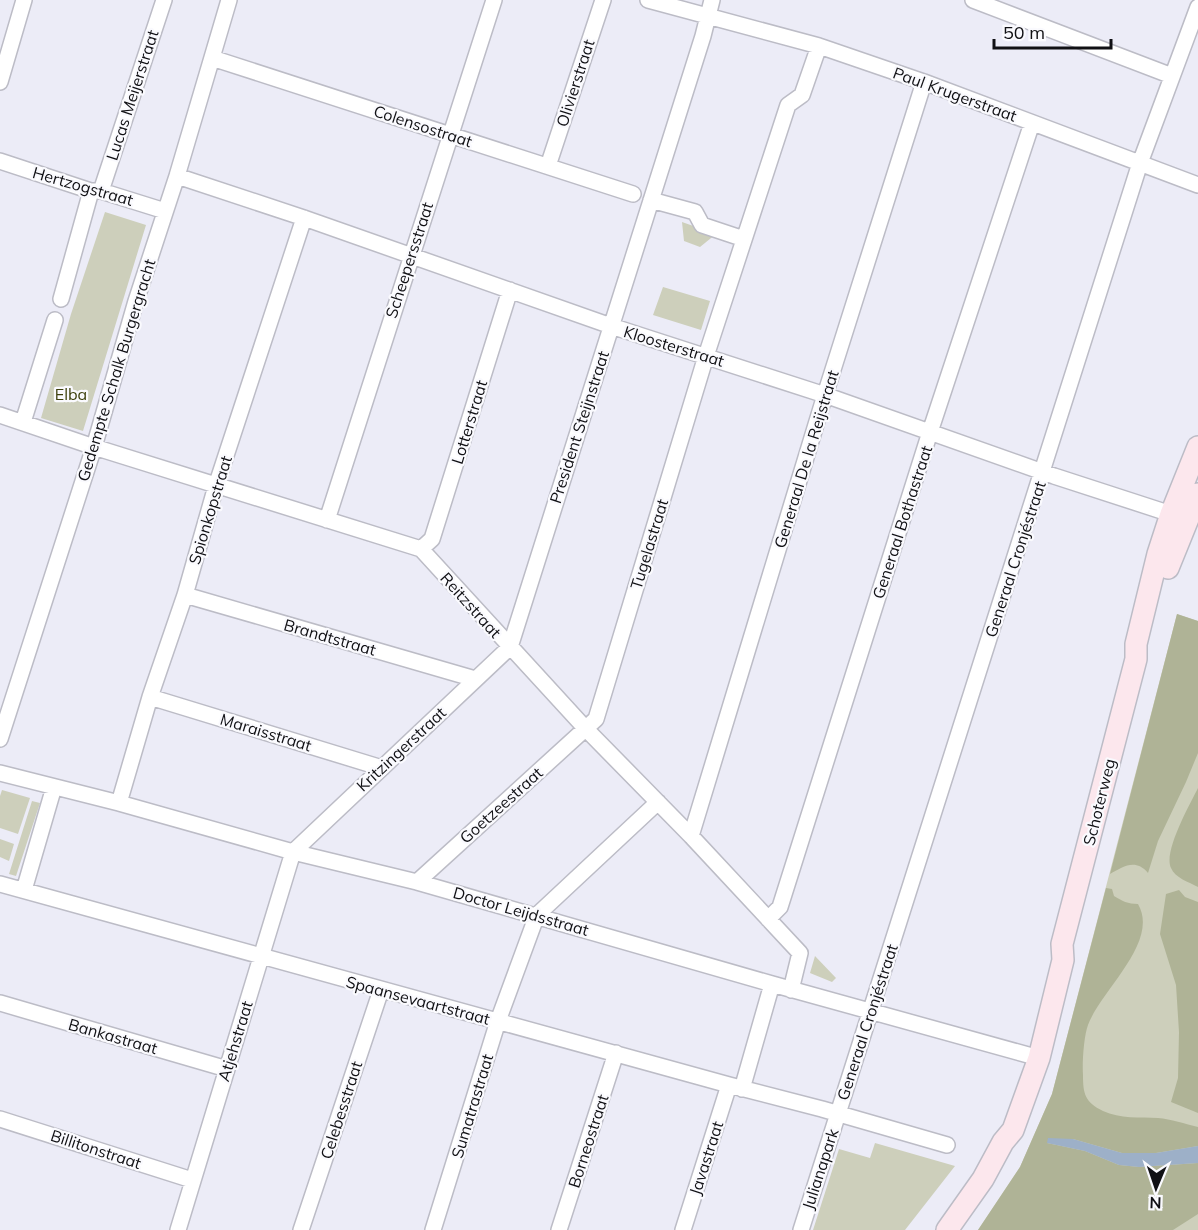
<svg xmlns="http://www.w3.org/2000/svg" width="1198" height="1230" font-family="Mulish,sans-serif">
  <rect width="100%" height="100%" fill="#ececf7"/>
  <path fill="#cdcfbb" d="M 105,212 L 146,225 L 83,431 L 41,418 L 71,314 Z
    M 682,222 L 716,234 L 700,247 L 684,241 Z
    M 663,287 L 710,301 L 701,330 L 653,315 Z
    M 1177,614 L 1198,621 L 1198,1230 L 978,1230 L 1020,1167 L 1052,1094 Z
    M 2,790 L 30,798 L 18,834 L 0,828 L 0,796 Z
    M 32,801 L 40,803 L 16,876 L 9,874 Z
    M 0,839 L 14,844 L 9,861 L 0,857 Z
    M 815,956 L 836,978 L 832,982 L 810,973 Z
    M 875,1143 L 955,1166 L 905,1230 L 813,1230 L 839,1149 L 870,1158 Z"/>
  <path fill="#afb396" d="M 1177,614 L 1198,621 L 1198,753 L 1186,782 L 1158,841 L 1148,873 C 1135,858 1123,867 1110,874 Z
    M 1198,788 L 1198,887 C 1189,882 1175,878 1171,868 C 1163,852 1190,804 1198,788 Z
    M 1106,888 L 1112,889 L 1114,896 C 1122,901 1128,904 1138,904 C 1160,942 1101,990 1088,1025 C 1084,1035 1082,1063 1083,1075 C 1083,1094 1085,1102 1103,1111 C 1120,1119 1140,1117 1158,1118 C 1171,1119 1185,1124 1198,1127 L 1198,1146 L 1156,1153 L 1122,1153 L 1073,1139 L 1047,1143 L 1085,1151 L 1119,1165 L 1139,1167 L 1198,1163 L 1198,1214 L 1173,1230 L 978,1230 L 1020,1167 L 1052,1094 Z
    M 1179,890 L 1185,897 L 1198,902 L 1198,1113 L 1171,1102 L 1178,1078 L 1179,1032 L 1176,985 L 1160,934 L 1166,894 Z"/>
  <path fill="#9db0c8" d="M 1048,1138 L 1073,1139 L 1122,1153 L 1156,1153 L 1198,1146 L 1198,1163 L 1139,1167 L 1119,1165 L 1085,1151 L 1047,1143 Z"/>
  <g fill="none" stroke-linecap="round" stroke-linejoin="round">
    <g stroke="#bcbcc6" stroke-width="18">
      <path id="minor" d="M 648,0 L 819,46 L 924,82 L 1198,185
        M 973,0 L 1172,76
        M 212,58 L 633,194
        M 0,82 L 24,0
        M 0,161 L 91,191 L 101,191 L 165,211
        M 548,166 L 603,0
        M 177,176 L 304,218 L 611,326 L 825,395 L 1054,476 L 1171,514
        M 101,191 L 164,0
        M 651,200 L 695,212 L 702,225 L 744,239
        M 61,299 L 91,191
        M 0,415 L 94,447 L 421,549 L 586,729 L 691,836 L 800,953 L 791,990
        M 23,422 L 55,320
        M 327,520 L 494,0
        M 421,549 L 432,539 L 510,290
        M 185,595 L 475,679
        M 150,697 L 382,768
        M 0,739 L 94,447 L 136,301 L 177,176 L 229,0
        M 0,773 L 119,803 L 293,852 L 417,882 L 772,984 L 1039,1058
        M 119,803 L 150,697 L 185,595 L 216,486 L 304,218
        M 691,836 L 825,395 L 924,82
        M 417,882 L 596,719 L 706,356 L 788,105 L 802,95 L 819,46
        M 0,884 L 729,1085 L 822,1109 L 947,1145
        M 24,890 L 54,787
        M 768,919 L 780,907 L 930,432 L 1032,123
        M 0,1003 L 227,1069
        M 742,1089 L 772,984
        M 0,1119 L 192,1180
        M 178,1230 L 293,852 L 510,647 L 703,36 L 712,0
        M 301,1230 L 381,990
        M 433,1230 L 498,1021 L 537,915 L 658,802
        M 559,1230 L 616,1053
        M 683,1230 L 729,1085
        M 801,1230 L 1140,163 L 1198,7"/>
    </g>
    <g stroke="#bcbcc6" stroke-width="24">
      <path id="secondary" d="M 1168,568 L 1198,494
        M 947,1230 L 983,1179 L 1003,1142 L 1013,1130 L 1039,1058 L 1063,960 L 1062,944 L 1136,659 L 1136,644 L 1158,554 L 1171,514 L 1198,447"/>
    </g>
    <use href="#minor" stroke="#fff" stroke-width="15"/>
    <use href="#secondary" stroke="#fce7ed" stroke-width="21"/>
  </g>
  <g text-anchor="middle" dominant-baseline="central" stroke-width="4.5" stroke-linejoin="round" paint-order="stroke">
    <g font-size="16" fill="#101014" stroke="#fafafe">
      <text transform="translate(575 83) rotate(-72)">Olivierstraat</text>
      <text transform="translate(955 94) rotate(20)">Paul Krugerstraat</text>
      <text transform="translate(132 95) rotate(-72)">Lucas Meijerstraat</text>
      <text transform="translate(423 126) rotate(18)">Colensostraat</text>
      <text transform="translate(83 186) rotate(16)">Hertzogstraat</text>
      <text transform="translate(409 260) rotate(-72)">Scheepersstraat</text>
      <text transform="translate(674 346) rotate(17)">Kloosterstraat</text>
      <text transform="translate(116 370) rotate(-73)">Gedempte Schalk Burgergracht</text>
      <text transform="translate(469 422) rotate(-73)">Lotterstraat</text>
      <text transform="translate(579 427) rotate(-72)">President Steijnstraat</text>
      <text transform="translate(806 459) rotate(-73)">Generaal De la Reijstraat</text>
      <text transform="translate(210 510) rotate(-73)">Spionkopstraat</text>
      <text transform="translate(902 522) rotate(-72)">Generaal Bothastraat</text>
      <text transform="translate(649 544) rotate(-73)">Tugelastraat</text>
      <text transform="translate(1015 559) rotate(-72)">Generaal Cronjéstraat</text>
      <text transform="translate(471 605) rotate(48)">Reitzstraat</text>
      <text transform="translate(330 637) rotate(16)">Brandtstraat</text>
      <text transform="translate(266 732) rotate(17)">Maraisstraat</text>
      <text transform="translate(401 749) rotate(-43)">Kritzingerstraat</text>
      <text transform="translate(1099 802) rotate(-76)">Schoterweg</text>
      <text transform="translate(501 805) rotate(-42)">Goetzeestraat</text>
      <text transform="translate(521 911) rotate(16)">Doctor Leijdsstraat</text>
      <text transform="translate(418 1000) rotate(15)">Spaansevaartstraat</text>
      <text transform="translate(867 1022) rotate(-72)">Generaal Cronjéstraat</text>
      <text transform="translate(113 1036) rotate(16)">Bankastraat</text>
      <text transform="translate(235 1041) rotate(-73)">Atjehstraat</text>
      <text transform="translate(472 1106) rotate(-73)">Sumatrastraat</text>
      <text transform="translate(341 1110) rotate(-72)">Celebesstraat</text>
      <text transform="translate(588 1141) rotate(-72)">Borneostraat</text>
      <text transform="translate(96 1149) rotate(18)">Billitonstraat</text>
      <text transform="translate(706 1158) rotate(-72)">Javastraat</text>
      <text transform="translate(820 1169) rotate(-72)">Julianapark</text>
    </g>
    <g font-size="16" fill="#3d400c" stroke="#fafafe">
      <text x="71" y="394">Elba</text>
    </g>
  </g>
  <g transform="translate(1156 1188) rotate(182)" stroke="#fafafe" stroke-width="4.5" paint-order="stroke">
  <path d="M0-4.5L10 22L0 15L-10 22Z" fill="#101014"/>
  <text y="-9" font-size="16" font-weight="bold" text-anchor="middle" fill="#101014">N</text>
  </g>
  <path d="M994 39v9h117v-9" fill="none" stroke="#101014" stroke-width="3"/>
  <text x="1003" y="39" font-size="18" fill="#101014" stroke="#fafafe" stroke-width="4.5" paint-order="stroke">50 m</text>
</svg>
